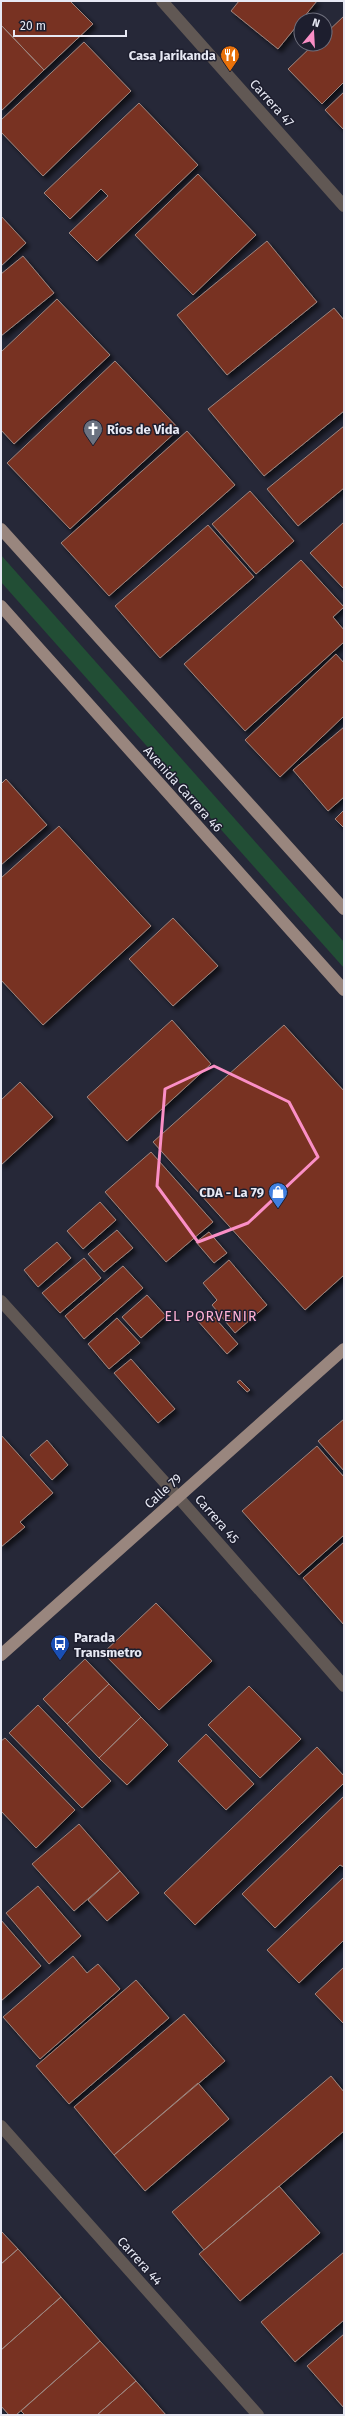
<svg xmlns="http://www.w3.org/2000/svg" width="345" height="2416" font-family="'Fira Sans',sans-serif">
  <defs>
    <filter id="shadow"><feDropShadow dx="3.5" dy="3.5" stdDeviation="2" flood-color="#0009"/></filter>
  </defs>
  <rect width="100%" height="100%" fill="#262838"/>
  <path fill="#224e35" d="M 1,555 L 344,942 L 344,968 L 1,582 Z"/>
  <path fill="#783321" stroke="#9d857f" filter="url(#shadow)" d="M 1,1 L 70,1 L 93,24 L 44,70 L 1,25 Z
    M 239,1 L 317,1 L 278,49 L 231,11 Z
    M 344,16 L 344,82 L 322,104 L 288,69 L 314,44 L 325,44 L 325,34 Z
    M 1,25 L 44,70 L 1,111 Z
    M 84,42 L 131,91 L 43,176 L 1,132 L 1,120 Z
    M 344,92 L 344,130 L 325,110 Z
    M 139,103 L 198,165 L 97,261 L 69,233 L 108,196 L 101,189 L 70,219 L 44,193 Z
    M 198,174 L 256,235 L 193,295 L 135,235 Z
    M 1,216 L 26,243 L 1,266 Z
    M 267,241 L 317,302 L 227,375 L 177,315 Z
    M 23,256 L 54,293 L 1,336 L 1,274 Z
    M 57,299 L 110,355 L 14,444 L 1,430 L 1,352 Z
    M 334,308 L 344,320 L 344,411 L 264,476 L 208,409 Z
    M 115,361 L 179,429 L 70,529 L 7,463 Z
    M 344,426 L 344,488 L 298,526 L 267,489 Z
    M 187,431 L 235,485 L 109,596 L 61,543 Z
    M 250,491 L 294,541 L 256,574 L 212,524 Z
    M 344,522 L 344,589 L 310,553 Z
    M 208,525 L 254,577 L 160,658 L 115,606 Z
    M 301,560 L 344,607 L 333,617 L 344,630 L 344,642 L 245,731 L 184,664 Z
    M 336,654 L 344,663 L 344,716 L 280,777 L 245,740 Z
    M 344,727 L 344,797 L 328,811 L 293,770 Z
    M 6,779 L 47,825 L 1,865 L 1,784 Z
    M 344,810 L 344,828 L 335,819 Z
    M 59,826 L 151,926 L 43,1025 L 1,980 L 1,878 Z
    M 173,918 L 218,966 L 173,1006 L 129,959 Z
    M 172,1020 L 211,1064 L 127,1141 L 87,1097 Z
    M 284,1025 L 344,1091 L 344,1275 L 305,1310 L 153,1142 Z
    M 20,1082 L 53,1117 L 1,1165 L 1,1100 Z
    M 151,1152 L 213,1222 L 166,1262 L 105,1192 Z
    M 100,1202 L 116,1220 L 83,1249 L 67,1231 Z
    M 117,1230 L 133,1248 L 104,1272 L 88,1254 Z
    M 209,1232 L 227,1253 L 214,1263 L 196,1242 Z
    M 57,1242 L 71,1258 L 38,1287 L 24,1270 Z
    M 84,1258 L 101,1278 L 60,1313 L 42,1293 Z
    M 229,1260 L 267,1305 L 235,1333 L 212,1305 L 217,1300 L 203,1283 Z
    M 123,1266 L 143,1288 L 84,1339 L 65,1316 Z
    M 147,1295 L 166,1316 L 141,1338 L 122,1317 Z
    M 208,1310 L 238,1344 L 227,1354 L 197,1320 Z
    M 117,1318 L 140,1343 L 109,1369 L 88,1344 Z
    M 131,1359 L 175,1409 L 158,1423 L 114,1373 Z
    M 240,1380 L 250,1390 L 247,1392 L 237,1382 Z
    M 344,1419 L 344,1471 L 318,1441 Z
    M 1,1435 L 53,1493 L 20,1522 L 25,1527 L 1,1547 Z
    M 47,1440 L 68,1465 L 52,1480 L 30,1455 Z
    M 317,1446 L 344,1477 L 344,1535 L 299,1575 L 242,1511 Z
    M 343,1543 L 344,1544 L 344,1625 L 303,1578 Z
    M 156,1603 L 212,1661 L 159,1710 L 103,1653 Z
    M 85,1659 L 109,1684 L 67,1724 L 43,1699 Z
    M 109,1684 L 141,1717 L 99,1758 L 67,1724 Z
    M 249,1686 L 301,1739 L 260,1778 L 208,1725 Z
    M 38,1705 L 111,1781 L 82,1808 L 9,1733 Z
    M 141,1717 L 168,1745 L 127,1785 L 99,1758 Z
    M 206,1734 L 254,1784 L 226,1810 L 178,1761 Z
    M 5,1738 L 75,1810 L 36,1848 L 1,1811 L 1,1741 Z
    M 317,1747 L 344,1776 L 344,1783 L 195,1925 L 164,1893 Z
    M 344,1796 L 344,1867 L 340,1865 L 275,1928 L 242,1894 Z
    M 79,1824 L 120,1871 L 74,1911 L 32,1864 Z
    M 120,1871 L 139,1893 L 107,1921 L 88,1900 Z
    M 344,1877 L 344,1940 L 299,1983 L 267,1950 Z
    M 38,1886 L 81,1936 L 49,1964 L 6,1913 Z
    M 1,1920 L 41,1966 L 1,2001 Z
    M 73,1956 L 87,1973 L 98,1964 L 120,1989 L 40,2059 L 3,2017 Z
    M 344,1967 L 344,2024 L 315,1994 Z
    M 136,1980 L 169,2018 L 69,2104 L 36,2066 Z
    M 184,2014 L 225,2061 L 114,2155 L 74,2107 Z
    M 331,2076 L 344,2092 L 344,2131 L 204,2250 L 172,2212 Z
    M 198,2083 L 229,2119 L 145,2191 L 114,2155 Z
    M 279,2186 L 320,2233 L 240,2301 L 199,2254 Z
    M 1,2231 L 18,2249 L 1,2264 Z
    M 18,2249 L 61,2297 L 1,2350 L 1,2264 Z
    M 344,2252 L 344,2320 L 295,2362 L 261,2322 Z
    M 61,2297 L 100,2341 L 16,2415 L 9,2415 L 1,2406 L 1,2350 Z
    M 344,2334 L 344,2408 L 307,2366 Z
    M 100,2341 L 136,2381 L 97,2415 L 25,2415 L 21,2411 Z
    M 136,2381 L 166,2415 L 97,2415 Z"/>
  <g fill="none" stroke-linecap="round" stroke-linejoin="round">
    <path stroke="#615854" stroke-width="12" d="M 162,1 L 344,206
      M 1,1301 L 178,1497 L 344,1686
      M 1,2126 L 258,2415"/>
    <path stroke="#99867e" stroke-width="12" d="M 1,529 L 344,909
      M 1,606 L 344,990
      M 1,1655 L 344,1349"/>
  </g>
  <path fill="none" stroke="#fa8fc6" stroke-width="3" stroke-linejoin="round" d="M 214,1066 L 289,1102 L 318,1157 L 248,1223 L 198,1242 L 157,1186 L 165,1089 Z"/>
  <defs>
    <g id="restaurant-pin" transform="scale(1)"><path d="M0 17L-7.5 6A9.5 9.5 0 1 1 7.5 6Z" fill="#e8710a" stroke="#1d1e2e"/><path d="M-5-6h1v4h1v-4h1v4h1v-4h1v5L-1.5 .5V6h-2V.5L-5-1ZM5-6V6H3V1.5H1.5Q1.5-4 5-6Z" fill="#fff"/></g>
    <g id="church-pin" transform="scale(1)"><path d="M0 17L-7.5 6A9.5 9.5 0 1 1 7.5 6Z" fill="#6b7280" stroke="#1d1e2e"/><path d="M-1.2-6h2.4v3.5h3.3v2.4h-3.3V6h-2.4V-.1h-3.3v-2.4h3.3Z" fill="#fff"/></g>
    <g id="shop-pin" transform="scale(1)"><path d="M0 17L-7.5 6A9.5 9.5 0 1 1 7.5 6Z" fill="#3f7fe0" stroke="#1d1e2e"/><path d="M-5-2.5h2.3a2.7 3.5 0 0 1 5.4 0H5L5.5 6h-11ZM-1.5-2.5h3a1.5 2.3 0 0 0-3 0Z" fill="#fff"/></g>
    <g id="bus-pin" transform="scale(1)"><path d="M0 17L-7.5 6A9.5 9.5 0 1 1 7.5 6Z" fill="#1a4fb4" stroke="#1d1e2e"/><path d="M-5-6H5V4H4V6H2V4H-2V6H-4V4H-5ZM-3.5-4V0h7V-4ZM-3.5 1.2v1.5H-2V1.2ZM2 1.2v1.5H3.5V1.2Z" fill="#fff"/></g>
  </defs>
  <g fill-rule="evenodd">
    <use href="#restaurant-pin" x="230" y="55"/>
    <use href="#church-pin" x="93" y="429"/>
    <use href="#shop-pin" x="278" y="1192"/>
    <use href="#bus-pin" x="60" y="1644"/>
  </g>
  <g text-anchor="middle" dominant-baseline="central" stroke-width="3" stroke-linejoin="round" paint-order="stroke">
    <g font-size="13" font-weight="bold" fill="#e7e9f4" stroke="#1d1e2e" text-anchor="end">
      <text x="216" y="55">Casa Jarikanda</text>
      <text x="107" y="429" text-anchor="start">Ríos de Vida</text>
      <text x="264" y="1192">CDA - La 79</text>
      <text x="74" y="1637" text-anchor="start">Parada<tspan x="74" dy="15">Transmetro</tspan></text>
    </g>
    <g font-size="13" fill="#e7e9f4" stroke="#1d1e2e">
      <text transform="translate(272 103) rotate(48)">Carrera 47</text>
      <text transform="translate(183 789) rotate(48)">Avenida Carrera 46</text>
      <text transform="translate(163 1491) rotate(-42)">Calle 79</text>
      <text transform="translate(217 1519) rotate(49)">Carrera 45</text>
      <text transform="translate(140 2261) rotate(48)">Carrera 44</text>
    </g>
    <g font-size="14" letter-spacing="1" fill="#fdb1d6" stroke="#1d1e2e">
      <text x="211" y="1316">EL PORVENIR</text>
    </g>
  </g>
  <rect width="345" height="2416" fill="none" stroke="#e7e9f4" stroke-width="4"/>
  <g transform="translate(313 32) rotate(18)"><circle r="19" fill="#1d1e2e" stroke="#6e6f7d"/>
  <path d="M0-3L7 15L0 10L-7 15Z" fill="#fa8fc6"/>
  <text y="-6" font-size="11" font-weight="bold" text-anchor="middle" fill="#e7e9f4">N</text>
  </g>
  <path d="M14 30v6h112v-6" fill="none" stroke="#e7e9f4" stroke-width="2"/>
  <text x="20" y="30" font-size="12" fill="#e7e9f4" stroke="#1d1e2e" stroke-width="3" paint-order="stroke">20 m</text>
</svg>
